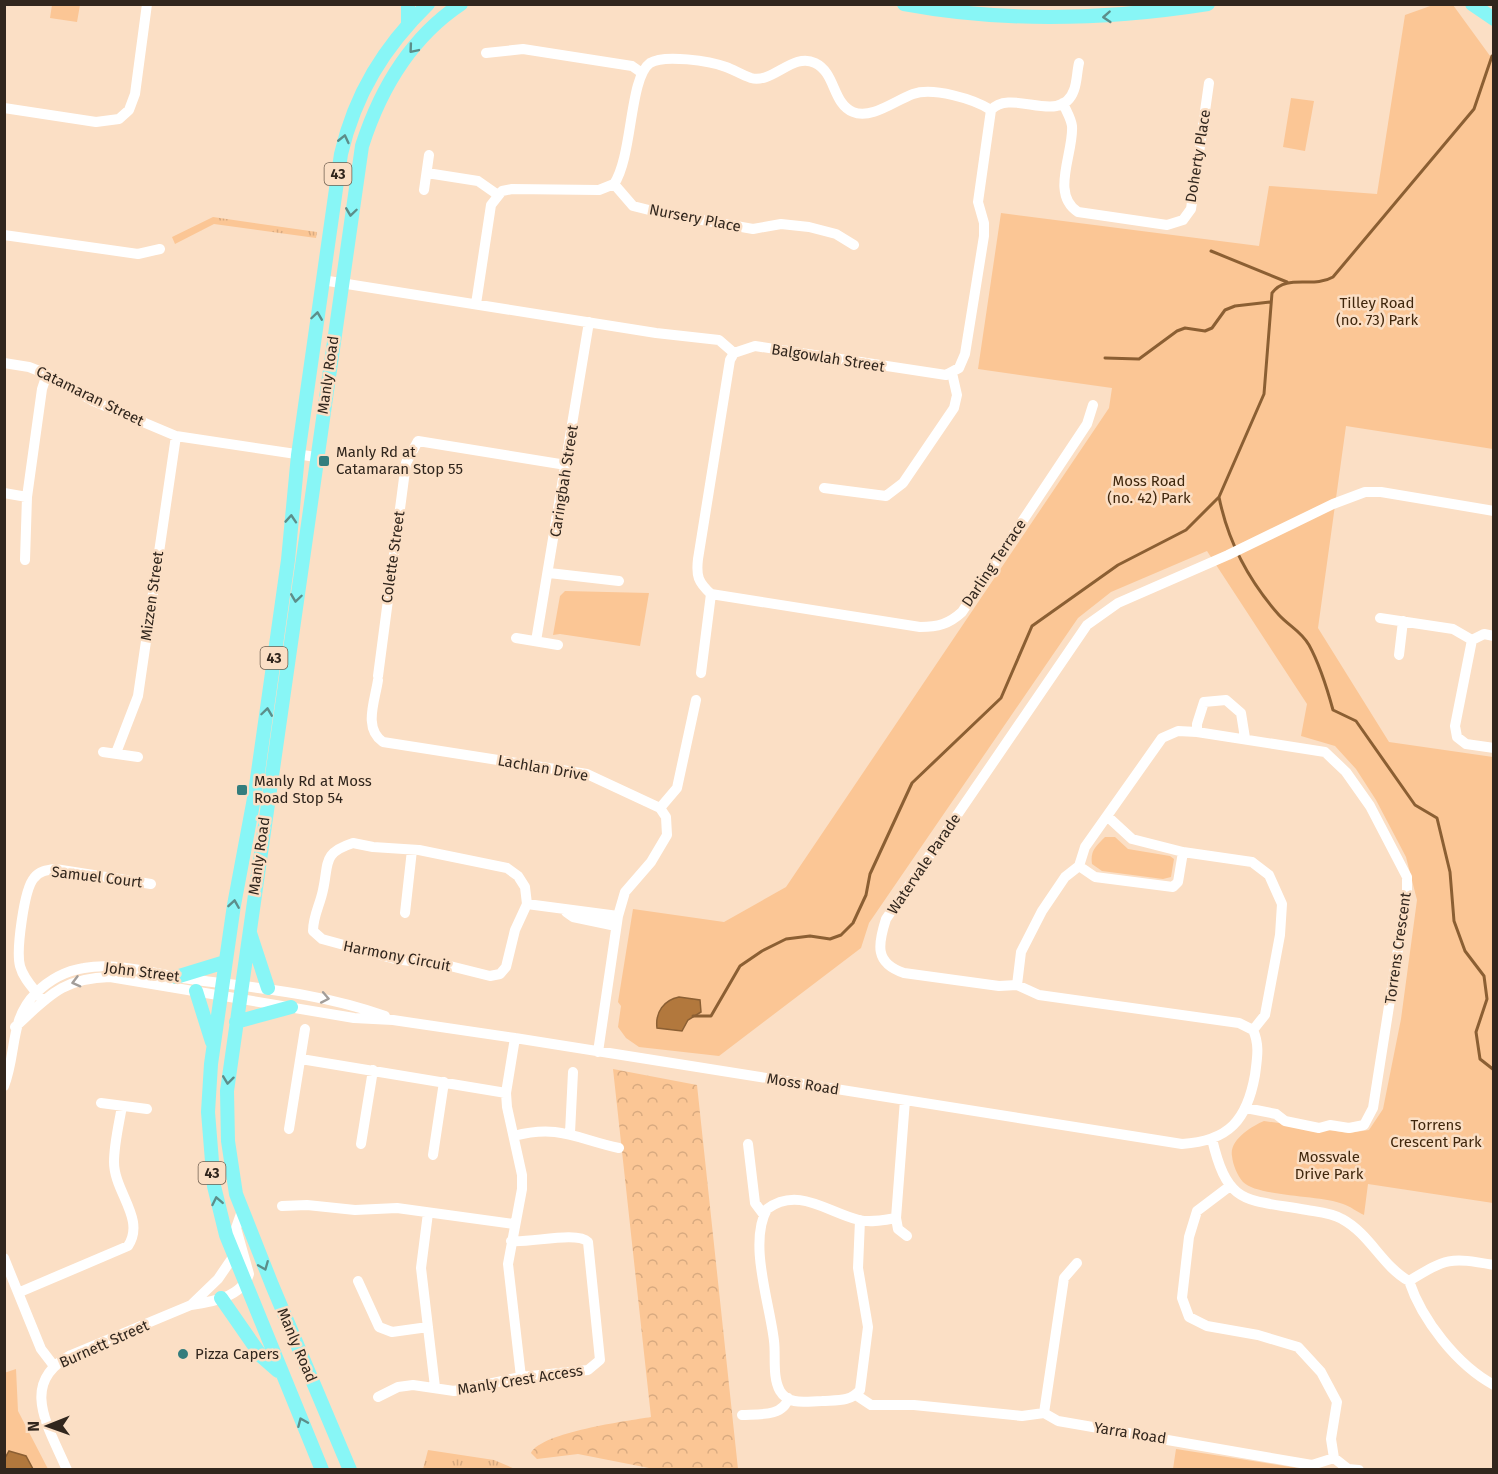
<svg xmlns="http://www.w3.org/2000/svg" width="1498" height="1474" font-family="'Fira Sans',sans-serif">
  <defs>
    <pattern id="grass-tufts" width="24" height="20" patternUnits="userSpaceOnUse" patternTransform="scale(1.5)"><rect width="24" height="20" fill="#fbc695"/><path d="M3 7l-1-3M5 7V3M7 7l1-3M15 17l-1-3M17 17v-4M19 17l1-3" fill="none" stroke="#d8aa80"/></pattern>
    <pattern id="forest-crowns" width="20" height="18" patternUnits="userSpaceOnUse" patternTransform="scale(1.5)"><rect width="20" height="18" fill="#fbc695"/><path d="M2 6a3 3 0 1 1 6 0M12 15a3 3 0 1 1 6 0" fill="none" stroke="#d8aa80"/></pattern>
  </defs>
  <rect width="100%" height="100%" fill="#fbdfc5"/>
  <path fill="url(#grass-tufts)" d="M 213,217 L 317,232 L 316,238 L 214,224 L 175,244 L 172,237 Z
    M 428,1450 L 494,1460 L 515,1469 L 423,1469 Z"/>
  <path fill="url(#forest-crowns)" d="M 613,1069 L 697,1085 L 738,1469 L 654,1469 L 578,1454 L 537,1459 L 531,1453 C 542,1432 627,1421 651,1417 Z"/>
  <path fill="#fbc695" d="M 52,5 L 80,5 L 77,22 L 50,18 Z
    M 1433,5 L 1453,5 L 1493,60 L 1493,449 L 1346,426 L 1318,628 L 1389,742 L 1493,757 L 1493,1203 L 1368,1184 L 1364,1215 C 1357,1212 1350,1206 1343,1204 C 1321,1195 1258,1197 1243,1182 C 1237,1175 1233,1165 1232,1156 C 1229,1140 1252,1126 1264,1121 L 1349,1133 L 1369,1130 L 1383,1109 L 1401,1019 L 1417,900 L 1406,857 L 1376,800 L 1356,769 L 1335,746 L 1301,736 L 1307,704 L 1207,551 L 1111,592 L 1078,618 L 869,923 L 861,948 L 719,1056 L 639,1047 L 626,1038 L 618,1027 L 621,1006 L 618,1002 L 633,909 L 724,922 L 786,887 L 1109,408 L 1112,388 L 978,369 L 1001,213 L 1259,246 L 1269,186 L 1377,194 L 1405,15 Z
    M 1291,98 L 1314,101 L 1305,151 L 1283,147 Z
    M 565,591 L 649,593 L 640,646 L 560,634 L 553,635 L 560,596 Z
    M 1105,837 L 1115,837 L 1128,849 L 1170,856 L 1174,859 L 1171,877 L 1163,879 L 1102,871 L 1092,864 C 1090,851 1096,846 1105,837 Z
    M 16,1369 L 18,1411 L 48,1469 L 5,1469 L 4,1373 Z
    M 1176,1449 L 1304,1469 L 1173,1469 Z"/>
  <path fill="#b2783d" stroke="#8b5f33" stroke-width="1.5" d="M 679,997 L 700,1000 L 701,1012 L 688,1020 L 682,1031 L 657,1028 C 655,1012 664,1000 679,997 Z
    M 9,1451 L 26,1456 L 33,1469 L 5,1469 L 5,1458 Z"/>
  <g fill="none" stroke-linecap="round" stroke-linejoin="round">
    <path stroke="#8b5f33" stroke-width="3" d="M 1211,251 L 1287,282
      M 1105,358 L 1139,359 L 1177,331 L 1185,328 L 1205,331 L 1212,328 L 1225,310 L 1235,306 L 1270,302
      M 1219,497 C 1228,542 1249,581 1279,615 C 1289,626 1301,631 1309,645 C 1320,665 1327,688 1333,710 L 1356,721 L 1415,805 L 1437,818 L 1450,872 L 1454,921 L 1465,951 L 1484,976 L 1487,999 L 1476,1032 L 1480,1059 L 1494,1070
      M 693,1016 L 711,1016 L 740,966 L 762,951 L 786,939 L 810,936 L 830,939 L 841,935 L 853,923 L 866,895 L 870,874 L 912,783 L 1001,698 L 1032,626 L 1118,565 L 1186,530 L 1219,497 L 1264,394 L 1272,293 C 1287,273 1313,289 1333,277 L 1474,109 L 1492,56"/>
    <path stroke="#fff" stroke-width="10" d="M 486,53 L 523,49 L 632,66 L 642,73
      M 1063,103 C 1066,111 1071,118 1072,126 C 1074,153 1050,194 1078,212 L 1167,225 L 1183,220 L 1191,209 L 1209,83
      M 4,108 L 96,122 L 119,119 L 129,110 L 135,94 L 147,4
      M 427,173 L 478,181 L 498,195
      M 614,184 L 633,206 L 657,212 L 753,229 L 781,224 L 809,227 L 836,234 L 854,245
      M 424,190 L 429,155
      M 4,235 L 138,254 L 160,249
      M 322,280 L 656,333 L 719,340 L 734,353 L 755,346 L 946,375 L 959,368 L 965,354 L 984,236 L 984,223 L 978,202 L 991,110 C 1011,87 1061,127 1074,90 C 1077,82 1077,71 1079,63
      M 476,304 L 491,205 L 502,191 L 512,189 L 599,190 L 614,184 C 633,156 629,78 650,63 C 664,54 710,61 726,67 C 734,70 742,75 751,78 C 773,84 793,52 815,63 C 836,73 832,103 853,112 C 871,120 896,100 913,94 C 933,87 974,99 991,110
      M 734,353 L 730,360 L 698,559 C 696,576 698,582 711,594 L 920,627 C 938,627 949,624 962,612 L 1087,424 L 1093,405
      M 4,363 L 29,367 L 47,374 L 93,401 L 176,436 L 316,457
      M 824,488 L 886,496 L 903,483 L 954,408 L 957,395 L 952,373
      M 4,493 L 27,497
      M 25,560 L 27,497 L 42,389 L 47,374
      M 549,573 L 619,581
      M 1380,618 L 1453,629 L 1472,640 L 1455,726 L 1457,737 L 1466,744 L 1494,748
      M 516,638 L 558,645
      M 1472,640 L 1484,634 L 1494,636
      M 536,641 L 589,322
      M 1399,655 L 1403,621
      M 701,673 L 711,594
      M 378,676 L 406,463 L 418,441 L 566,465
      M 378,680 C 375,701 363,728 383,742 L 587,774 L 660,808 L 666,817 L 667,835 L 651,862 L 625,892 L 618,916 L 598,1052
      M 1197,732 L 1197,724 L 1204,702 L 1226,700 L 1241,713 L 1245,738
      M 103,752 L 138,757
      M 116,753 L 138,696 L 176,436
      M 660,808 L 677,788 L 696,700
      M 1107,816 L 1132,839 L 1183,852 L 1252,862 L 1269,875 L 1282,904 L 1280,935 L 1265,1015 L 1253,1030
      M 353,843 L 373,847 L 419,850 L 507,868 L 518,876 L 525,887 L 527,904 L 515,930 L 506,967 L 500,974 L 490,976 L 450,966 L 395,959 L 322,939 L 313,931 C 313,916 320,905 323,890 C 329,863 322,853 353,843 Z
      M 1079,866 L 1095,877 L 1173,887 L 1178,882 L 1183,852
      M 527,904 L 618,916
      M 566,912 L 573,917 L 616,926
      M 405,913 L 412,850
      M 1017,985 L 1021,952 L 1042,911 L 1065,877 L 1079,866 L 1085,847 L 1162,738 L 1178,731 L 1197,732 L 1325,752 L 1346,772 L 1370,806 L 1407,877 L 1407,892 L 1373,1108 L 1364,1125 L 1349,1128 L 1330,1125 L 1319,1128 L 1285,1121 L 1276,1114 L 1246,1108
      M 40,997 C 33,988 23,978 20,966 C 16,951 24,889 34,878 C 39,871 47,870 55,869 L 151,884
      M 15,1027 C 48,997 62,978 110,977 L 354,1018 L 393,1020 L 515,1038 L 1182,1144 C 1229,1141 1247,1120 1255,1075 C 1257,1059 1260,1045 1253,1030 L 1239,1023 L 1039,995 L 1017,985 L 999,986 L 904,973 C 874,963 878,944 886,919 L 1087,625 L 1118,603 L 1228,555 L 1333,504 L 1365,492 L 1381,492 L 1494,511
      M 515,1038 L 506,1093 L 507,1107 L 522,1175 L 522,1189 L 508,1264 L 521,1377
      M 301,1059 L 506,1093
      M 4,1086 C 17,1054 9,1019 36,993 C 49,980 65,971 84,968 C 116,962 151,973 183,978 C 252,988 319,992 385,1016
      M 905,1100 L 896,1218 L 898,1229 L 907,1236
      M 101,1103 L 147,1109
      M 289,1129 L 305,1029
      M 570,1133 L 573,1072
      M 514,1136 C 559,1124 577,1139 619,1148
      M 1212,1139 C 1228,1207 1246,1199 1307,1210 C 1319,1212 1332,1213 1342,1219 C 1370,1234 1382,1266 1409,1281 C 1422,1320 1457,1365 1494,1385
      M 361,1144 L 373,1070
      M 748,1144 L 755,1203 L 764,1215
      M 433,1155 L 444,1082
      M 1230,1186 L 1197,1211 L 1189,1237 L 1182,1298 L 1189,1317 L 1207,1326 L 1258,1335 L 1298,1347 L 1321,1372 L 1337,1402 L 1331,1439 L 1334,1458
      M 282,1206 L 307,1205 L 355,1210 L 397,1208 L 514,1224
      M 428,1213 L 421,1268 L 435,1387
      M 860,1220 L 858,1268 L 868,1327 L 860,1390 C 851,1402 836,1400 822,1401 C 807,1401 789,1406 780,1391 C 772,1377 776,1355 774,1341 C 770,1304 748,1243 767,1209 C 798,1186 827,1212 859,1220 C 871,1223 884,1220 896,1218
      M 4,1258 L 41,1349 L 54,1366
      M 358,1281 L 379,1327 L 392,1332 L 428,1327
      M 1409,1281 C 1447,1258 1449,1257 1494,1265
      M 20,1292 L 128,1246 C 146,1219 114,1192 114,1162 C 114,1144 119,1124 122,1106
      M 191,1305 L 218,1279 L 233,1257
      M 856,1395 L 871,1405 L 914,1405 L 1022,1416 L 1044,1413 L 1058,1421 L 1312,1465 L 1334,1458 L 1348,1469 L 1359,1470
      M 378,1397 L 398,1387 L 413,1385 L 454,1391 L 521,1377 L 588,1370 L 600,1360 L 588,1242 C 577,1231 531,1243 511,1241
      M 1044,1413 L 1064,1278 L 1077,1263
      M 742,1415 C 757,1414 784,1417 788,1398
      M 67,1470 C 50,1429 17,1383 71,1355 L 191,1305 C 212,1302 242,1297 249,1274 L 236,1228 L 242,1211"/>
    <path stroke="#88f6f6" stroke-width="14" d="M 408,4 L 408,24
      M 904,4 C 1006,23 1106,20 1208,4
      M 1472,4 L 1494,19
      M 250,933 L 268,988
      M 176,977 L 225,962
      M 196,991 L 212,1042
      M 236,1022 L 291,1007
      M 221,1298 L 262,1357 L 278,1371
      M 322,1470 L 226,1235 L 214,1186 L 208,1112 L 211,1064 L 234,905 L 255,793 L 288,560 L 298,455 L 341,154 C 355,94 384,47 428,4
      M 350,1470 L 272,1285 L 236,1194 L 228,1141 L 227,1091 L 362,146 C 380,90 410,38 461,4"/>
  </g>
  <defs><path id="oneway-chevron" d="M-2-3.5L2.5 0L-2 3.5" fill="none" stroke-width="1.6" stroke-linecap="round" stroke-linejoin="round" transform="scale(1.5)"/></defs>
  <g stroke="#5c8e8a">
    <use href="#oneway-chevron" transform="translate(1107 17) rotate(176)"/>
    <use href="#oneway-chevron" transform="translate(413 49) rotate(130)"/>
    <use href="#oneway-chevron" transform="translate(344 139) rotate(-77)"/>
    <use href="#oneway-chevron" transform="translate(351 212) rotate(98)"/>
    <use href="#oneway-chevron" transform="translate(317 316) rotate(-82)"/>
    <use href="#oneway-chevron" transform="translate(291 519) rotate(-86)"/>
    <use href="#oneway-chevron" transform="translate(296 598) rotate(98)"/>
    <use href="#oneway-chevron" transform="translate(267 712) rotate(-82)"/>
    <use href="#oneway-chevron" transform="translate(234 904) rotate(-81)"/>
    <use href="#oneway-chevron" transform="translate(228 1080) rotate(97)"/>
    <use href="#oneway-chevron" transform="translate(217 1201) rotate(-101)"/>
    <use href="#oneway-chevron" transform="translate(264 1266) rotate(68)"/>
    <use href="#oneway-chevron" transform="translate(302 1422) rotate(-113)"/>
  </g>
  <g stroke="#a29d99">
    <use href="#oneway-chevron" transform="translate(76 982) rotate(165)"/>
    <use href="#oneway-chevron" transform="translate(325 998) rotate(11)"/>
  </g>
  <g fill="#347d7d" stroke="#fbdfc5" stroke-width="2">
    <rect x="318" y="455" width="12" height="12" rx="3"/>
    <rect x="236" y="784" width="12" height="12" rx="3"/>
    <circle cx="183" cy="1354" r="6"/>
  </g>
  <g text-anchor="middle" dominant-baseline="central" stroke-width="5" stroke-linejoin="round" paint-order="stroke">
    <g fill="#fbdfc5" stroke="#6e5e4f" stroke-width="1.5">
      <rect x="324.5" y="163" width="27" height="22" rx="4.5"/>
      <rect x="260.5" y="647" width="27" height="22" rx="4.5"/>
      <rect x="198.5" y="1162" width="27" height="22" rx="4.5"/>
    </g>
    <g font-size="14" font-weight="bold" fill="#31261d">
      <text x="338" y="174">43</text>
      <text x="274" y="658">43</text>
      <text x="212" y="1173">43</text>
    </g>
    <g font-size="15" fill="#31261d" stroke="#fbdfc5">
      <text transform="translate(1198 156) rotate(-81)">Doherty Place</text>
      <text transform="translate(695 218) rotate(11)">Nursery Place</text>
      <text transform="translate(828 358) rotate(9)">Balgowlah Street</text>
      <text transform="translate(328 375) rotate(-82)">Manly Road</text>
      <text transform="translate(90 396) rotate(26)">Catamaran Street</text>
      <text transform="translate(564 481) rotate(-81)">Caringbah Street</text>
      <text transform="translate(393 557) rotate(-82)">Colette Street</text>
      <text transform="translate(994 563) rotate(-56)">Darling Terrace</text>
      <text transform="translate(152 596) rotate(-82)">Mizzen Street</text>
      <text transform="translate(543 768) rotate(10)">Lachlan Drive</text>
      <text transform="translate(259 856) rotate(-82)">Manly Road</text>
      <text transform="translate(924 864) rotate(-56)">Watervale Parade</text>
      <text transform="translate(97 877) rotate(7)">Samuel Court</text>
      <text transform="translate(1398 948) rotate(-82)">Torrens Crescent</text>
      <text transform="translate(397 956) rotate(11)">Harmony Circuit</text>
      <text transform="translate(142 972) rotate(7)">John Street</text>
      <text transform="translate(803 1084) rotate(9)">Moss Road</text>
      <text transform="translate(104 1344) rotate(-24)">Burnett Street</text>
      <text transform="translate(297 1345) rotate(67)">Manly Road</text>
      <text transform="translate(520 1380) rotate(-9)">Manly Crest Access</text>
      <text transform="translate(1130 1433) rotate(9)">Yarra Road</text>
    </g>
    <g font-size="15" fill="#40270d" stroke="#fbdfc5">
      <text x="1377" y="303">Tilley Road<tspan x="1377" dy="17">(no. 73) Park</tspan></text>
      <text x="1149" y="481">Moss Road<tspan x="1149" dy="17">(no. 42) Park</tspan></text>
      <text x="1436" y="1125">Torrens<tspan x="1436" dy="17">Crescent Park</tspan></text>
      <text x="1329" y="1157">Mossvale<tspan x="1329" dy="17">Drive Park</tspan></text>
    </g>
    <g font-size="15" fill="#31261d" stroke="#fbdfc5" text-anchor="start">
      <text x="336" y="452">Manly Rd at<tspan x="336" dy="17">Catamaran Stop 55</tspan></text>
      <text x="254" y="781">Manly Rd at Moss<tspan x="254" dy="17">Road Stop 54</tspan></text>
      <text x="195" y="1354">Pizza Capers</text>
    </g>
  </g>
  <rect width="1498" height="1474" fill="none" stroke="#31261d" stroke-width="12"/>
  <g transform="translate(48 1426) rotate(269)" stroke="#fbdfc5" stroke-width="4.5" paint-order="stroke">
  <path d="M0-4.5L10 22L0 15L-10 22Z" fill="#31261d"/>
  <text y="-9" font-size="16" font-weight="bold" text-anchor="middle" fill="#31261d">N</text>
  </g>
</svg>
